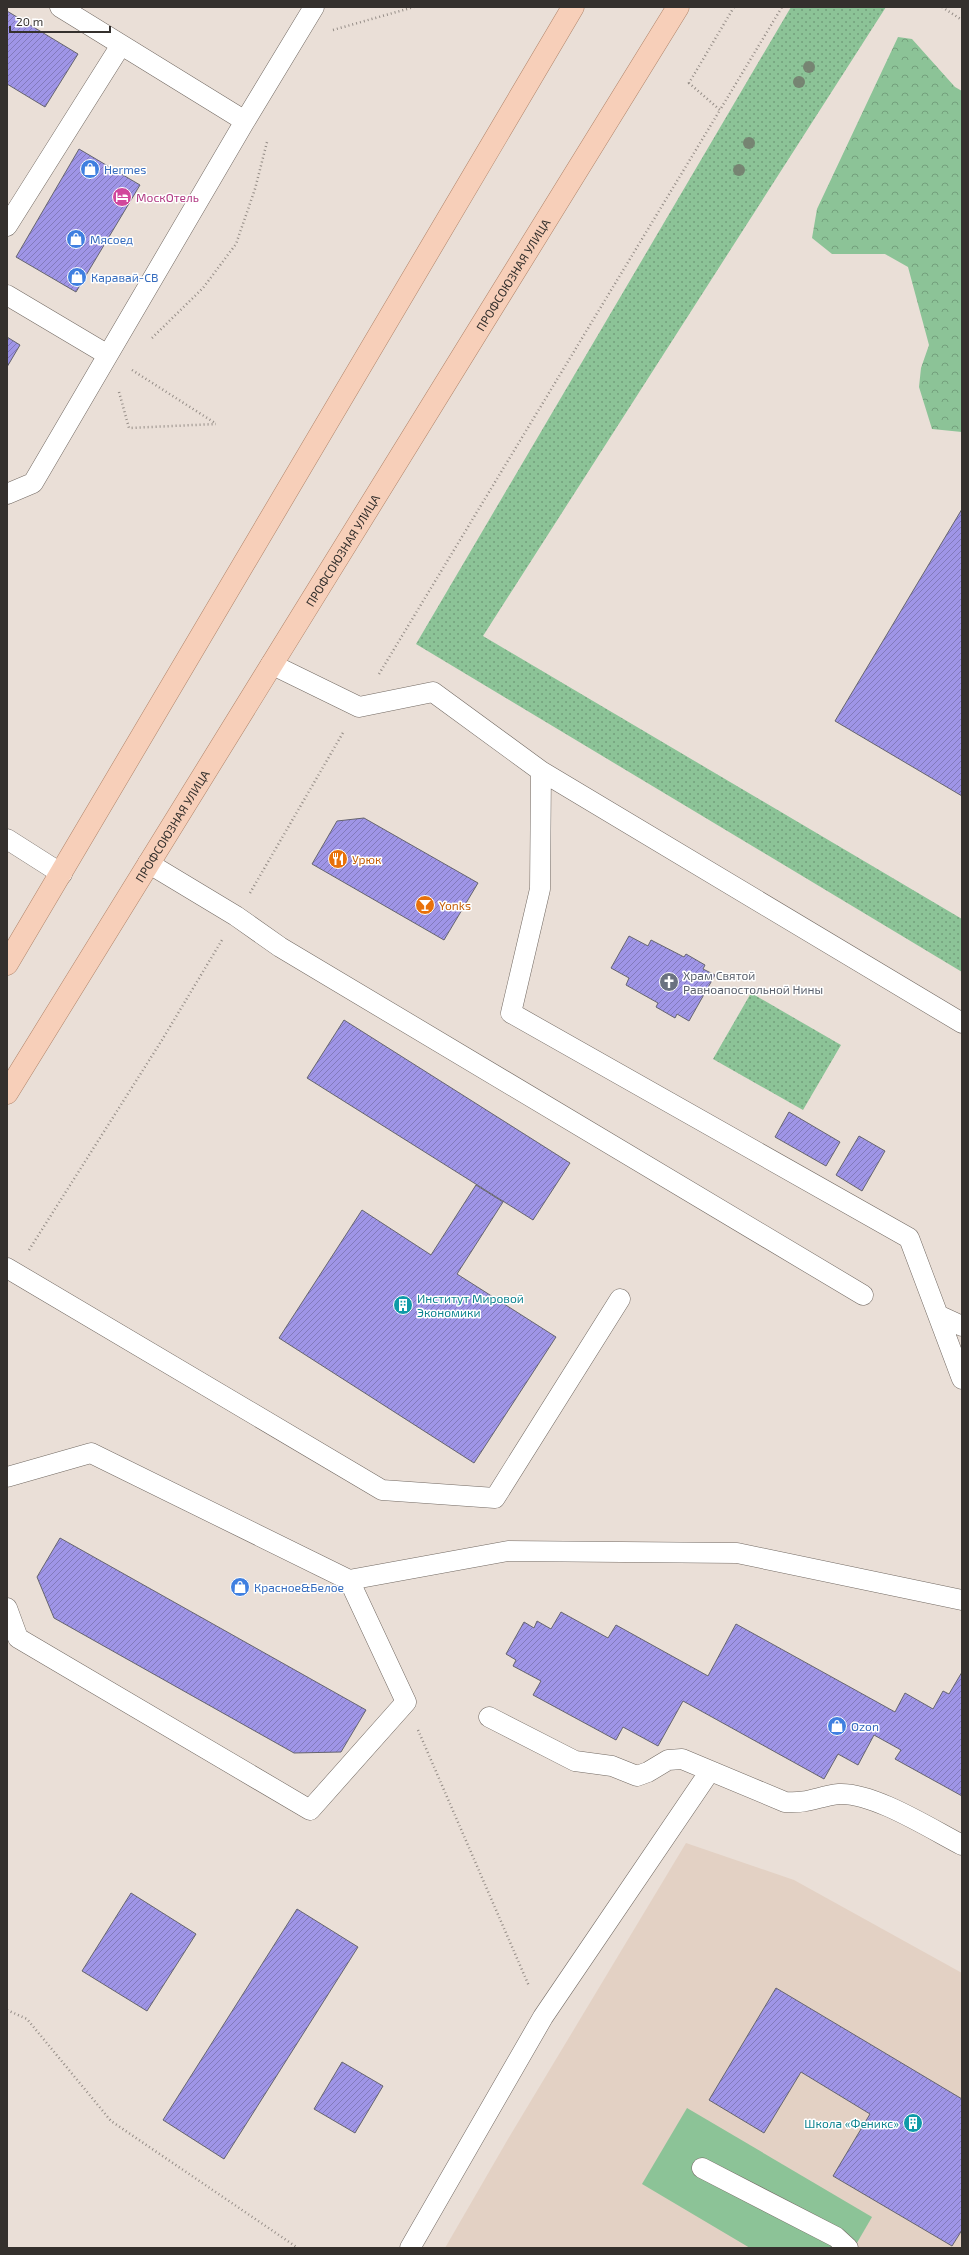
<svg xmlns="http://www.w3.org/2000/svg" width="969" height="2255" font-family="'Exo 2',sans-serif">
  <defs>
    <pattern id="green-dots" width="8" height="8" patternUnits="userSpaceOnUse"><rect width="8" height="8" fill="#8cc397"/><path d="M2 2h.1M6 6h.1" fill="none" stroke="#739f7c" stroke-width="1.8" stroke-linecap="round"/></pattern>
    <pattern id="forest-crowns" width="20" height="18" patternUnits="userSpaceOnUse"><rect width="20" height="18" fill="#8cc397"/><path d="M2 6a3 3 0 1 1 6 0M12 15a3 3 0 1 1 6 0" fill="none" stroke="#739f7c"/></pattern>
    <pattern id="building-hatch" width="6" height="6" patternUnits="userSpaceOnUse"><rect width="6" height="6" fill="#9f95e7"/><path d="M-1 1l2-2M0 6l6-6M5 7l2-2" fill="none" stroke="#827abc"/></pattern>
  </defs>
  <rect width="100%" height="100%" fill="#eadfd7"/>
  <path fill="#e3d1c4" d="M 686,1843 L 794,1880 L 962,1973 L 962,2248 L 445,2248 L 508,2139 Z"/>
  <path fill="url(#green-dots)" d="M 791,7 L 886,7 L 483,636 L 962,919 L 962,972 L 416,644 Z
    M 751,993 L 841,1045 L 803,1110 L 713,1059 Z"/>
  <path fill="url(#forest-crowns)" d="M 898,37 L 912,39 L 955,87 L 962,91 L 962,432 L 932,429 L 919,387 L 921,368 L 929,345 L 908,267 L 885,254 L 832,254 L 812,238 L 817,209 Z"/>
  <path fill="#8cc397" d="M 687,2108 L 872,2217 L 854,2248 L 750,2248 L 642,2184 Z"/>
  <path fill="url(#building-hatch)" stroke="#66656f" d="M 7,11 L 78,54 L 45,107 L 7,84 Z
    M 79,149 L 140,185 L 76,292 L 16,257 Z
    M 7,337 L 20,345 L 7,367 Z
    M 962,509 L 962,796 L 835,721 Z
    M 364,818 L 478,883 L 444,940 L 312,864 L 337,821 Z
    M 629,936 L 648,946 L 651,940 L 684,957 L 686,954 L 705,965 L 703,969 L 715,975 L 689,1021 L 677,1014 L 675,1018 L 656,1007 L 658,1003 L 626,985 L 629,978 L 611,968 Z
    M 344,1020 L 570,1163 L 533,1220 L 307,1078 Z
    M 789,1112 L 840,1142 L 826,1166 L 775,1137 Z
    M 859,1136 L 885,1151 L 862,1191 L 836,1175 Z
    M 476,1185 L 503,1202 L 457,1274 L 556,1337 L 474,1463 L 279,1338 L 362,1210 L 431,1255 Z
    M 60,1538 L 366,1710 L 341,1752 L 294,1753 L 54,1618 L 37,1577 Z
    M 561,1612 L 608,1638 L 616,1625 L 708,1676 L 736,1624 L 895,1712 L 905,1693 L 933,1709 L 943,1691 L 949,1694 L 962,1672 L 962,1796 L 895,1759 L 901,1750 L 874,1735 L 858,1765 L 838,1754 L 824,1779 L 683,1701 L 658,1746 L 623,1727 L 616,1740 L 533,1695 L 541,1681 L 513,1666 L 516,1660 L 506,1654 L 524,1622 L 534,1628 L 537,1621 L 551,1629 Z
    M 131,1893 L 196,1934 L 147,2011 L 82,1971 Z
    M 297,1909 L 358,1947 L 224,2159 L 163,2120 Z
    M 776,1988 L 962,2099 L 962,2230 L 952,2246 L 833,2176 L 870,2114 L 801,2072 L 764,2133 L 709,2100 Z
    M 342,2062 L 383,2086 L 355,2133 L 314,2109 Z"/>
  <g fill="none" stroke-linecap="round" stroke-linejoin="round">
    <g stroke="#726962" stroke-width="21">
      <path id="lane" d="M 245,121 L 314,7
        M 7,226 L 121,45
        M 7,295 L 108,355
        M 7,494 L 33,483 L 245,121 L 60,7
        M 271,664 L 359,707 L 433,692 L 541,771 L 962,1023
        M 541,771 L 540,889 L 511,1013 L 909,1238 L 962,1379
        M 7,839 L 62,874
        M 148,863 L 236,916 L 280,947 L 863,1295
        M 7,1268 L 382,1490 L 495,1498 L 620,1299
        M 938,1315 L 962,1326
        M 7,1477 L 91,1453 L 349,1580 L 508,1551 L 737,1553 L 962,1600
        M 7,1608 L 18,1638 L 310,1810 L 406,1702 L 349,1580
        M 489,1717 L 575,1761 L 612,1766 L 637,1776 L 648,1772 L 668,1760 L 682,1759 L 785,1802 C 808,1804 819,1796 839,1794 C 873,1792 931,1829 962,1845
        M 702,2168 L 836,2237 L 848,2248
        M 410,2248 L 543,2017 L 710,1771"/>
    </g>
    <g stroke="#af8369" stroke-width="23">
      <g id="primary">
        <path d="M 7,964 L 573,7"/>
        <path id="s1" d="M 7,1093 L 678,7"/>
      </g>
    </g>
    <path stroke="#958d87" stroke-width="2.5" stroke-dasharray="1 3" stroke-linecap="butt" d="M 734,7 L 689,83 L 720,110 L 782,7
      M 942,7 L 962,20
      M 333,30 L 414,7
      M 152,338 L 203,288 L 236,244 L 255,189 L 267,142
      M 132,370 L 215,423
      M 119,392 L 129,428 L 216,424
      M 379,674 L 720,110
      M 250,893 L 344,731
      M 29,1250 L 162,1040 L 222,940
      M 418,1730 L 529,1986
      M 7,2010 L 27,2019 L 111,2121 L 298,2248"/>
    <use href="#lane" stroke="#fff" stroke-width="20"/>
    <use href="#primary" stroke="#f7cfb9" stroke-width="22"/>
  </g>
  <g fill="#768472">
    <circle cx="809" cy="67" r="6"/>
    <circle cx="799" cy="82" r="6"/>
    <circle cx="749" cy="143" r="6"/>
    <circle cx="739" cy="170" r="6"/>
  </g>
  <defs>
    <g id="shop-disc" transform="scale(1)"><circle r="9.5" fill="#3f7fe0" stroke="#fff"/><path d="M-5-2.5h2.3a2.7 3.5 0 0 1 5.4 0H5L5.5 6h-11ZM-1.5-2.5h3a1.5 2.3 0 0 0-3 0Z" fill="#fff"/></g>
    <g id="hotel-disc" transform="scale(1)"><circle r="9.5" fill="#d1479c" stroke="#fff"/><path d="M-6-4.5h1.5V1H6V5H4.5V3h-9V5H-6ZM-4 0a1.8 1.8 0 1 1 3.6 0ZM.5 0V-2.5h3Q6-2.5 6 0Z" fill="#fff"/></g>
    <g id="restaurant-disc" transform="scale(1)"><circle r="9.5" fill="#e8710a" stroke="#fff"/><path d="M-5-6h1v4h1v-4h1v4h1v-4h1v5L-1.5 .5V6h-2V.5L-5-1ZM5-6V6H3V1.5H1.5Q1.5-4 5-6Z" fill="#fff"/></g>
    <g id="bar-disc" transform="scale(1)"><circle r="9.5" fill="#e8710a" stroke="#fff"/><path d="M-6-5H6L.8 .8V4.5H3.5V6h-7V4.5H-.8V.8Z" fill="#fff"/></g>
    <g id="church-disc" transform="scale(1)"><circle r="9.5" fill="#6b7280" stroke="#fff"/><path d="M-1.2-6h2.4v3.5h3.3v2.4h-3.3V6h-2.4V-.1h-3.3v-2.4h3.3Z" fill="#fff"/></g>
    <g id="building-disc" transform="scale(1)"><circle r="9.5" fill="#0f9aa8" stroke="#fff"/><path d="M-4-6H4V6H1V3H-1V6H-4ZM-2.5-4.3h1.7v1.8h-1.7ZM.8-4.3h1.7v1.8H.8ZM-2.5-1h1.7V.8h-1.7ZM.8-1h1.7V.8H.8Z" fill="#fff"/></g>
  </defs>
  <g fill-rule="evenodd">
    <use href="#shop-disc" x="90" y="169"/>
    <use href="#hotel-disc" x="122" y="197"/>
    <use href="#shop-disc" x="76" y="239"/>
    <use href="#shop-disc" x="77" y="277"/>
    <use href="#restaurant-disc" x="338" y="859"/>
    <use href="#bar-disc" x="425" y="905"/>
    <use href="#church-disc" x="669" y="982"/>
    <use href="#building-disc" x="403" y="1305"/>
    <use href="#shop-disc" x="240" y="1587"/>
    <use href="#shop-disc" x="837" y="1726"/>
    <use href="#building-disc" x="913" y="2123"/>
  </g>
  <g text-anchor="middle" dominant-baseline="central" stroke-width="3" stroke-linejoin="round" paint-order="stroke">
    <g font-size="12" fill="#366cbe" stroke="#fff" text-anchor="start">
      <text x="104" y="169">Hermes</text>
      <text x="90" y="239">Мясоед</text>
      <text x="91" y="277">Каравай-СВ</text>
      <text x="254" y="1587">Красное&amp;Белое</text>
      <text x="851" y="1726">Ozon</text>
    </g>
    <g font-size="12" fill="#b23c85" stroke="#fff" text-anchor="start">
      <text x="136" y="197">МоскOтель</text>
    </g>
    <g font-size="12" fill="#34302d" stroke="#fff">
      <text stroke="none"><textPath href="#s1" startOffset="962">ПРОФСОЮЗНАЯ УЛИЦА</textPath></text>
      <text stroke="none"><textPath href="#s1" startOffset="638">ПРОФСОЮЗНАЯ УЛИЦА</textPath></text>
      <text stroke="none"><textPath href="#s1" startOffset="314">ПРОФСОЮЗНАЯ УЛИЦА</textPath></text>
    </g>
    <g font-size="12" fill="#c56008" stroke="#fff" text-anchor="start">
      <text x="352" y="859">Урюк</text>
      <text x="439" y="905">Yonks</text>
    </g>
    <g font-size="12" fill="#5b616d" stroke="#fff" text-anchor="start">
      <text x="683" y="975">Храм Святой<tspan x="683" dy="14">Равноапостольной Нины</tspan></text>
    </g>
    <g font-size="12" fill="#0d838f" stroke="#fff" text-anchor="start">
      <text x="417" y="1298">Институт Мировой<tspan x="417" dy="14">Экономики</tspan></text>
      <text x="899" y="2123" text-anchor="end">Школа «Феникс»</text>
    </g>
  </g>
  <rect width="969" height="2255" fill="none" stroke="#34302d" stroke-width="16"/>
  <path d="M10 26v6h100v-6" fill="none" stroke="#34302d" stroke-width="2"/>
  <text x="16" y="26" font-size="12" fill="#34302d" stroke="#ffffff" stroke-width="3" paint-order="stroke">20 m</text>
</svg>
